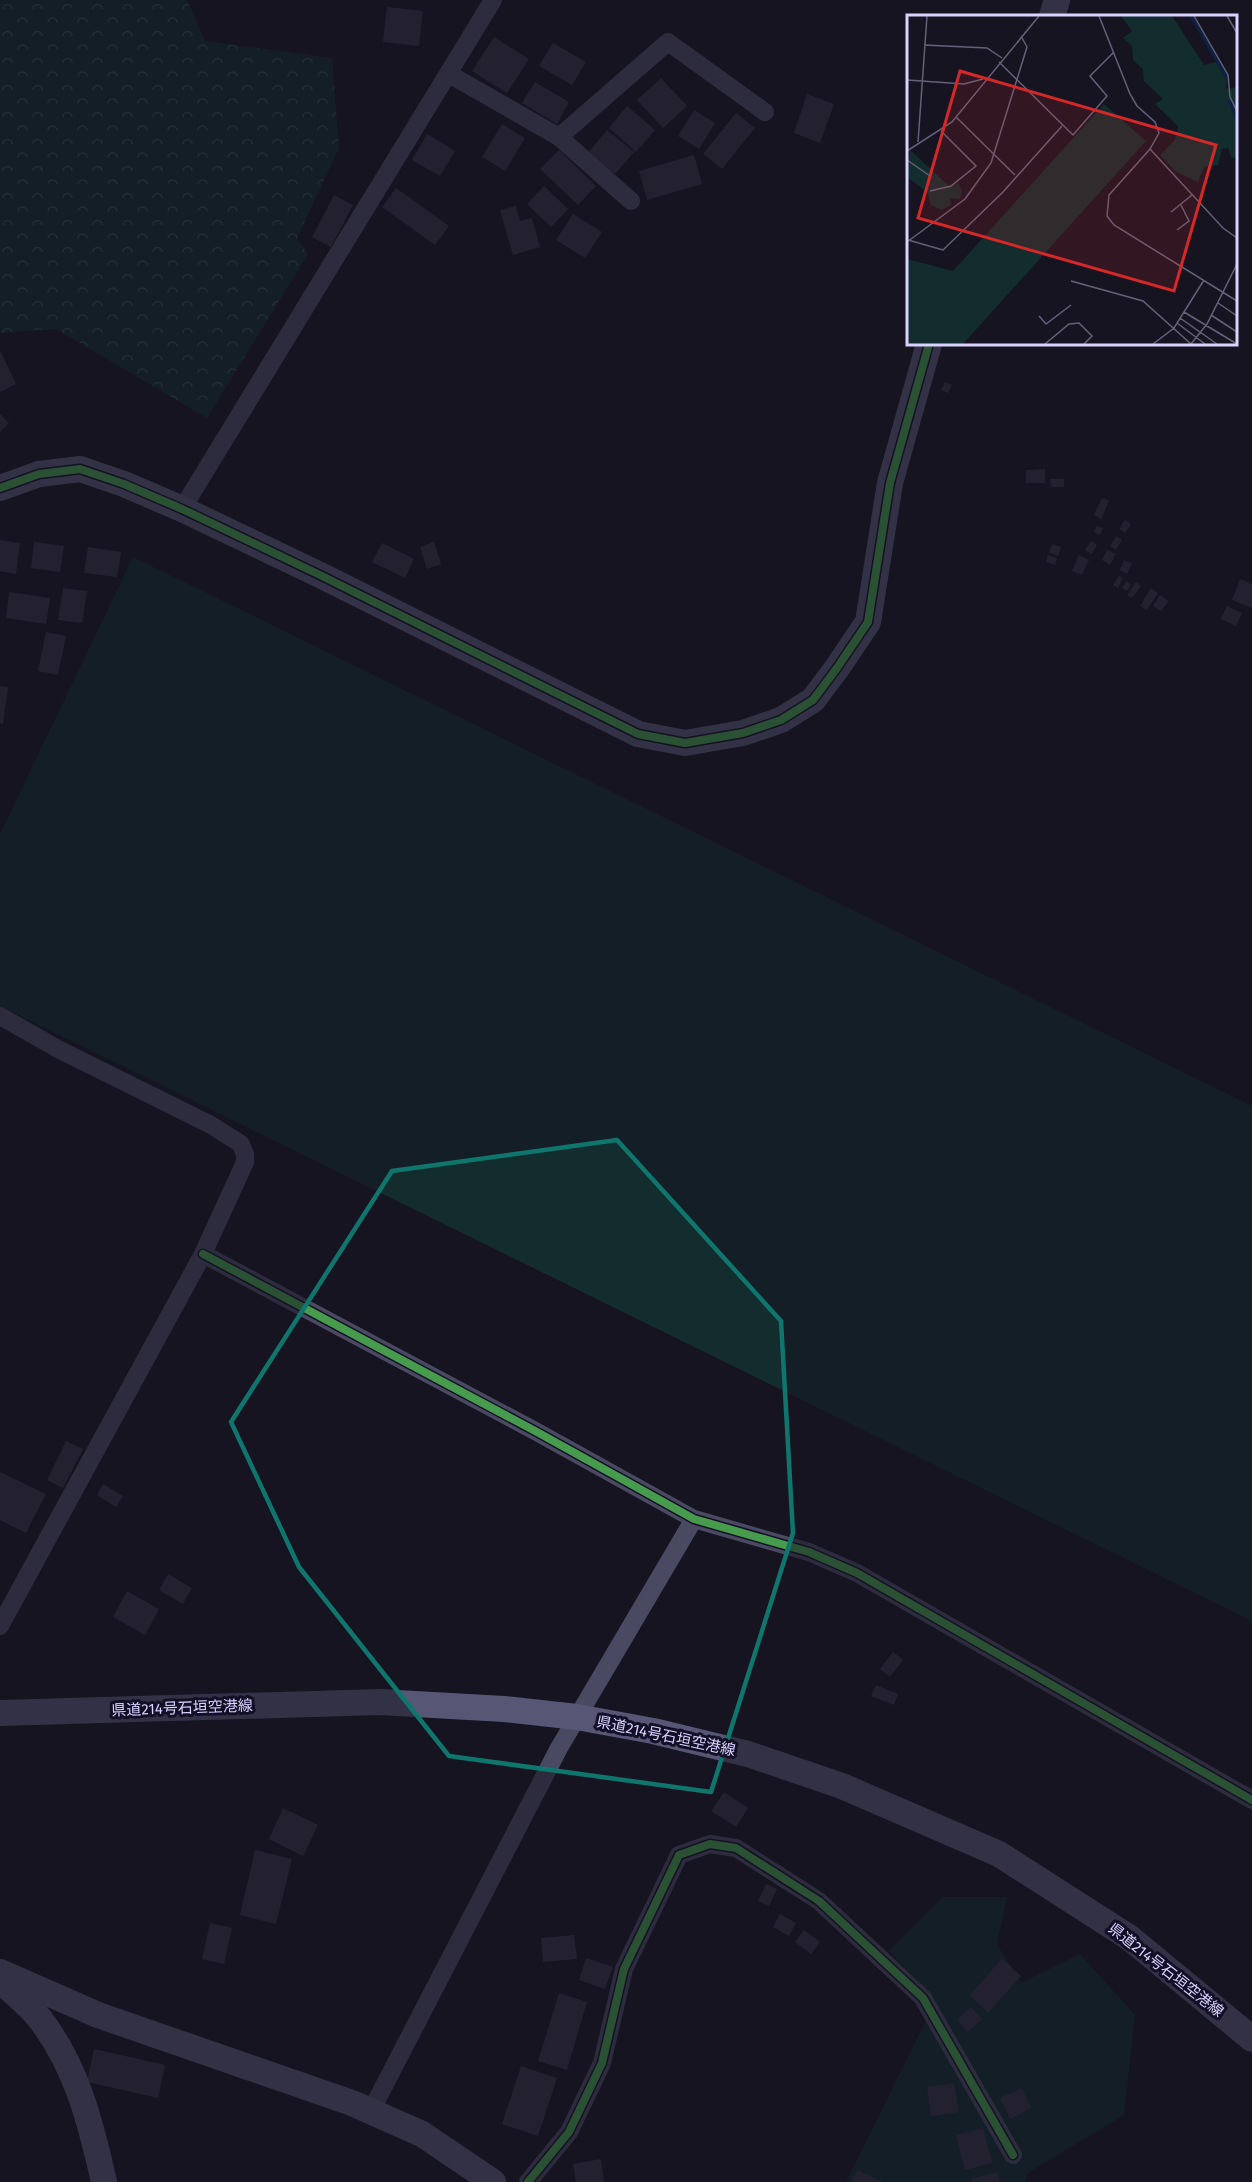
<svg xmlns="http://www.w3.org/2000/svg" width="1252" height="2182" font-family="'Fira Sans','Noto Sans JP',sans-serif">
  <defs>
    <pattern id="forest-crowns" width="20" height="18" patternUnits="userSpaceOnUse" patternTransform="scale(1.5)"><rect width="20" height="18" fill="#132c2d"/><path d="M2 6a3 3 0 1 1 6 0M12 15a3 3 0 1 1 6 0" fill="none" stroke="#354a4c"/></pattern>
  </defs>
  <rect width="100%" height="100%" fill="#161421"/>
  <path fill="#132c2d" d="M 133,557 L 1252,1106 L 1252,1621 L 0,1006 L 0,834 Z
    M 943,1897 L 1007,1897 L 997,1944 L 1021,1983 L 1080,1954 L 1135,2015 L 1124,2115 L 1029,2172 L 1025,2182 L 846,2182 L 936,2000 L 889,1951 Z"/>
  <path fill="url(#forest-crowns)" d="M 0,0 L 187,0 L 205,41 L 332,58 L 339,148 L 297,238 L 308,254 L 207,418 L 56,329 L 0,333 Z"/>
  <path fill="#343243" d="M 387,7 L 423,11 L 419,46 L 383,42 Z
    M 494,37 L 529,59 L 507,93 L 472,71 Z
    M 553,43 L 586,62 L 572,85 L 539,66 Z
    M 661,78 L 687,106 L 663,128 L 637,100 Z
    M 535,82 L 569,102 L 557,124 L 522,103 Z
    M 807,94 L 834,104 L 820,143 L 794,133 Z
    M 627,106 L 655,130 L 636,152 L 609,128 Z
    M 694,110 L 715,123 L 699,149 L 678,136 Z
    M 736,113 L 755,128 L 722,169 L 703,154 Z
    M 502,124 L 525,138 L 505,171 L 482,157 Z
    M 607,130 L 634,152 L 615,174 L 589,152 Z
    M 427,134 L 455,151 L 440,176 L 412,160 Z
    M 559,150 L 596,186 L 578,205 L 540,169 Z
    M 694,155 L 702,184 L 647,200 L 639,171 Z
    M 544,186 L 568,209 L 551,227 L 527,204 Z
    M 396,188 L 449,226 L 435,245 L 382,207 Z
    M 334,195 L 353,205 L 331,247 L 312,237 Z
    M 516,206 L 520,221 L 532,218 L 540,247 L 513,255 L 500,210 Z
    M 573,214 L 602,232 L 585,258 L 556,240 Z
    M 0,350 L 16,384 L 0,392 Z
    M 945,382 L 952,385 L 948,393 L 941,390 Z
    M 0,414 L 9,423 L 0,432 Z
    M 1045,469 L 1045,483 L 1026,483 L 1026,470 Z
    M 1050,479 L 1064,479 L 1064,487 L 1051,487 Z
    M 1102,498 L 1109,501 L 1101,519 L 1094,515 Z
    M 1125,520 L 1131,524 L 1125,533 L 1119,529 Z
    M 1097,526 L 1103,528 L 1100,535 L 1094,532 Z
    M 1116,536 L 1122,540 L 1116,550 L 1110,546 Z
    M 0,540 L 20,543 L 16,574 L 0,571 Z
    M 1091,541 L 1097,545 L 1092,554 L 1085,550 Z
    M 34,542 L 64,546 L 60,572 L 31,568 Z
    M 434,542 L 441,564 L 427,569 L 420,547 Z
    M 382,543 L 414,559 L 405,578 L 372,562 Z
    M 1052,544 L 1061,547 L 1058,556 L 1049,553 Z
    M 88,547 L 121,552 L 117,577 L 84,573 Z
    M 1107,550 L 1116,554 L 1110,565 L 1102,560 Z
    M 1048,555 L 1057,558 L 1055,565 L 1046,562 Z
    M 1079,555 L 1089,560 L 1082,575 L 1072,571 Z
    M 1124,560 L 1132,563 L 1127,574 L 1120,570 Z
    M 1119,576 L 1123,578 L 1118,588 L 1113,585 Z
    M 1240,579 L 1252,584 L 1252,608 L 1232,600 Z
    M 1127,581 L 1131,585 L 1127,591 L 1122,588 Z
    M 1136,582 L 1141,586 L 1132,598 L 1127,595 Z
    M 63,588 L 87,591 L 82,623 L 58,620 Z
    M 1151,588 L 1158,593 L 1147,610 L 1140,606 Z
    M 9,592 L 50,598 L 46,624 L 6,618 Z
    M 1160,595 L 1169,601 L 1161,611 L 1153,606 Z
    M 1227,606 L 1242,613 L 1236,626 L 1221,619 Z
    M 46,632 L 66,636 L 58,675 L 38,671 Z
    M 0,686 L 8,687 L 3,724 L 0,723 Z
    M 66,1441 L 83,1449 L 63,1488 L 47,1480 Z
    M 0,1472 L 46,1494 L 26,1533 L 0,1520 Z
    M 103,1484 L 123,1496 L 116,1507 L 97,1495 Z
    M 168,1574 L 192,1588 L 183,1604 L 159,1590 Z
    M 127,1591 L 159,1609 L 145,1635 L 113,1617 Z
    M 893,1652 L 903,1660 L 890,1677 L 880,1669 Z
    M 876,1685 L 898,1694 L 894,1705 L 871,1696 Z
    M 724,1792 L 748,1808 L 736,1827 L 711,1811 Z
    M 283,1808 L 318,1825 L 303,1856 L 269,1839 Z
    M 255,1850 L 292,1859 L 276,1924 L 240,1915 Z
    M 766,1884 L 777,1889 L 769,1906 L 758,1901 Z
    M 780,1914 L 796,1923 L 789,1936 L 773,1927 Z
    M 210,1923 L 232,1928 L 224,1964 L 202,1959 Z
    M 804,1930 L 820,1942 L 811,1954 L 795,1942 Z
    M 574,1935 L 577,1959 L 543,1962 L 541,1938 Z
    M 586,1958 L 613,1967 L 605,1989 L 579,1980 Z
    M 1002,1959 L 1021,1976 L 988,2013 L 970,1995 Z
    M 559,1993 L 587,2002 L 567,2070 L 538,2061 Z
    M 971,2007 L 982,2019 L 968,2032 L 957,2020 Z
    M 94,2049 L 165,2065 L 158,2098 L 87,2082 Z
    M 521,2066 L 557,2078 L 538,2136 L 502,2124 Z
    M 954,2083 L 959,2112 L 931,2116 L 927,2087 Z
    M 1022,2088 L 1031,2108 L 1010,2119 L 1000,2098 Z
    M 983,2128 L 992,2163 L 965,2170 L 956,2135 Z
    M 601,2159 L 604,2182 L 576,2182 L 573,2164 Z
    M 858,2170 L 882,2182 L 851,2182 Z
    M 998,2172 L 1000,2182 L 972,2182 L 971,2179 Z"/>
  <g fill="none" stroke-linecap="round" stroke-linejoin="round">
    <path stroke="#4a4962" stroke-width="18" d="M 449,74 L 559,137 L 631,201
      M 559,137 L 668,42 L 765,112
      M 182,509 L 493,0
      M 0,1016 L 58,1049 L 211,1125 L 241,1144 L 245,1154 L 245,1162 L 203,1254 L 0,1626
      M 203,1254 L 537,1432 L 694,1519 L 809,1552 L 857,1573 L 1252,1800
      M 371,2111 L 559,1748 L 694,1519
      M 528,2182 L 569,2132 L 602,2063 L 624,1969 L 679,1855 L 710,1844 L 736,1848 L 819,1901 L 923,1998 L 1013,2155"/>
    <path stroke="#575674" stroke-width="26" d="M 1052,16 L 1057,0
      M 0,488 L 39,474 L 80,469 L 124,484 L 182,509 L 320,575 L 638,734 L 685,743 L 743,733 L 781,720 L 813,700 L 837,668 L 868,622 L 890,483 L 929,344
      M 0,1713 L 380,1702 L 504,1709 L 577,1717 L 653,1731 L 748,1754 L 842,1786 L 999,1854 L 1130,1938 L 1252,2039
      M 0,1972 L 98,2015 L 352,2103 L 422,2134 L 493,2182
      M 0,1980 C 13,1993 30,2005 40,2019 C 77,2067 91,2124 104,2182"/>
    <g stroke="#130f26" stroke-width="11">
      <path id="cycleway" d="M 0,488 L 39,474 L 80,469 L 124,484 L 182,509 L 320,575 L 638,734 L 685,743 L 743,733 L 781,720 L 813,700 L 837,668 L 868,622 L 890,483 L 929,344
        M 203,1254 L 537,1432 L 694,1519 L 809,1552 L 857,1573 L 1252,1800
        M 528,2182 L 569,2132 L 602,2063 L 624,1969 L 679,1855 L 710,1844 L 736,1848 L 819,1901 L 923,1998 L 1013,2155"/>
    </g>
    <use href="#cycleway" stroke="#469c4c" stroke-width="8"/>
  </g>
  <path d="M0 0H1252V2182H0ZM 617,1140 L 781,1321 L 793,1533 L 711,1792 L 449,1756 L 299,1567 L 231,1422 L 392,1171 Z" fill="#161421" fill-opacity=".55" fill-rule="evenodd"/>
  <path fill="none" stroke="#0f766e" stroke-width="4.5" stroke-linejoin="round" d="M 617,1140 L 781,1321 L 793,1533 L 711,1792 L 449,1756 L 299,1567 L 231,1422 L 392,1171 Z"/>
  <g text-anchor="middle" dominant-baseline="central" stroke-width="6" stroke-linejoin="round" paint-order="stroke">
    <g font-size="15" fill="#d9d4ff" stroke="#130f26">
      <text transform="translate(182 1708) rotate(-2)">県道214号石垣空港線</text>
      <text transform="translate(666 1736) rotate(12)">県道214号石垣空港線</text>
      <text transform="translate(1166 1970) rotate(38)">県道214号石垣空港線</text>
    </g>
  </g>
  <g transform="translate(907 15)">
    <rect width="330" height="330" fill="#161421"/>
    <path d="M 197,89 L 239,126 L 56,329 L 0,329 L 0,244 L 46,256 ZM 3,135 L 43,172 L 51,168 L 55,176 L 53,184 L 43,183 L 44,190 L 35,195 L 24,190 L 20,177 L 0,162 Z" fill="#132c2d"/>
    <path d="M 214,1 L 265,1 L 297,50 L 309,47 L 320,66 L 319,74 L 330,72 L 330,141 L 325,144 L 321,133 L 315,134 L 311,150 L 297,152 L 291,167 L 269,157 L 253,140 L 268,125 L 271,111 L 248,89 L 256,84 L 237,66 L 236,54 L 226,45 L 225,31 L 216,23 L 225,16 Z" fill="#132c2d"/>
    <path fill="none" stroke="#0d2144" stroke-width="3" d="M 284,1 L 320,63M 322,85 L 330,105"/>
    <path fill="none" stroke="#64617a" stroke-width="1.5" d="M 192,1 L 223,79 L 230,91 L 248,107 L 252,118 L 243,134 L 202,180 L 200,201 L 207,210 L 330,286M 287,1 L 321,60 L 323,82 L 330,96M 320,1 L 330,18M 17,30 L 80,33 L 95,43M 92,47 L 166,120 L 200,81 L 183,61 L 206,38M 0,65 L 57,69 L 76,64M 49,102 L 108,160M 11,127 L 20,1M 243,134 L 316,213 L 330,223M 0,136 L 45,107 L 132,1M 0,145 L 23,161M 23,176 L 44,171 L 69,151 L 34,116M 264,197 L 285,180M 270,215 L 282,206 L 274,190M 1,225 L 36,235 L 96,177 L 155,111M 0,227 L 58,184 L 84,148 L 120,32 L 114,21M 164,266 L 236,286 L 284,329M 311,288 L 330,301M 277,297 L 330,329M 304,300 L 330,317M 132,301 L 139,309 L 164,290M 273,303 L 310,329M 270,308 L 298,329M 138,329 L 162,309 L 172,308 L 185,321 L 177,329M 246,329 L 267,313 L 297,265M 284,329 L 300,309 L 330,249"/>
    <path fill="#d62828" fill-opacity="0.15" stroke="#d62828" stroke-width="3" d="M 53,56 L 309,130 L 267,276 L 11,203 Z"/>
    <rect width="330" height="330" fill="none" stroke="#d9d4ff" stroke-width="3"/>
  </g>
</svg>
